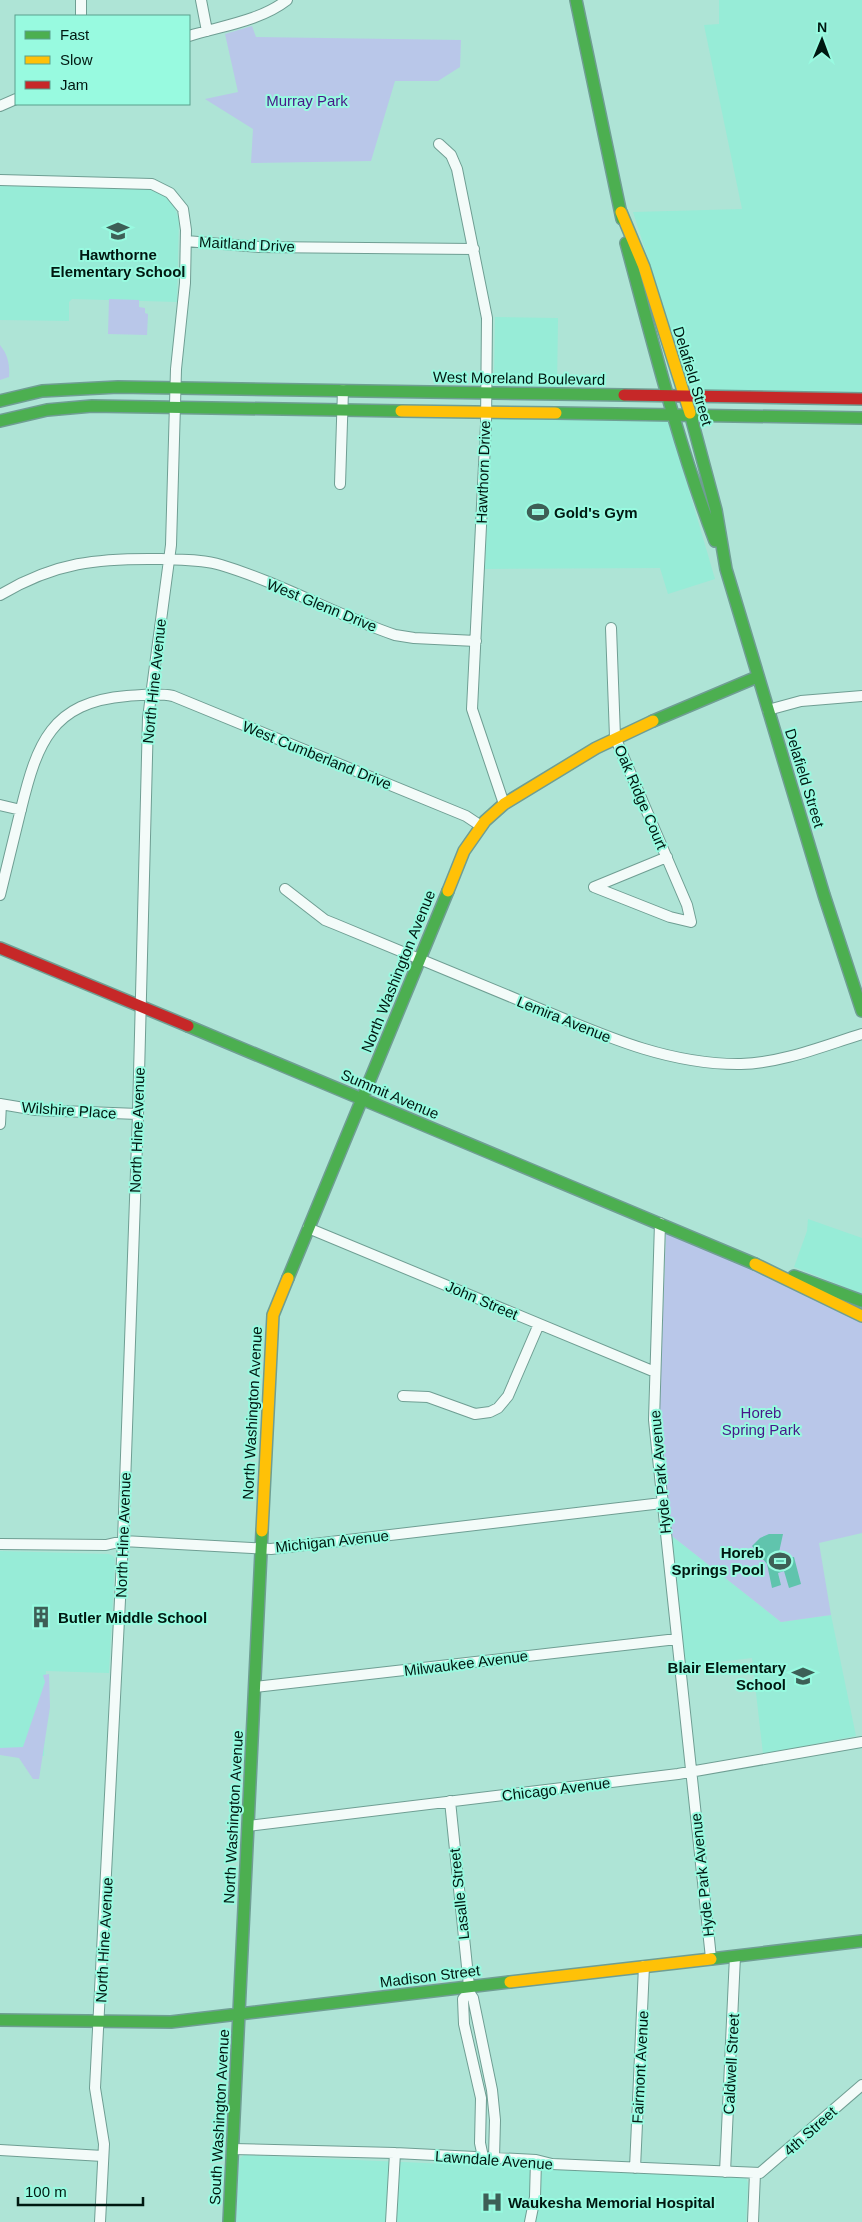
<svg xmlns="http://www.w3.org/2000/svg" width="862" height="2222" font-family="Helvetica,sans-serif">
  <rect width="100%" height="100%" fill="#aee4d6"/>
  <path fill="#97ecd7" d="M 719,0 L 862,0 L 862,392 L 718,390 L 697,389 L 689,386 L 633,212 L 742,209 L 704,25 L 719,24 Z
    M 0,186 L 146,188 L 161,193 L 173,204 L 179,219 L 177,302 L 72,299 L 69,302 L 69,321 L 0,320 Z
    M 495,317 L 558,318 L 557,388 L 497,385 L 494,377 Z
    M 492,418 L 666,418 L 670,425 L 715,579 L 668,594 L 660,568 L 485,569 Z
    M 808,1219 L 862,1238 L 862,1294 L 794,1267 L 807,1231 Z
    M 672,1536 L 781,1622 L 831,1615 L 856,1736 L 763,1754 L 752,1658 L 685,1666 Z
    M 0,1551 L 109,1554 L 113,1556 L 115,1560 L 109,1673 L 46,1671 L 44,1756 L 0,1754 Z
    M 244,2155 L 743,2177 L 746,2178 L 748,2183 L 746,2222 L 236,2222 L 239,2159 Z"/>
  <path fill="#b9c7e9" d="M 252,26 L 256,37 L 461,40 L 460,67 L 438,81 L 395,81 L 371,161 L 251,163 L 253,129 L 205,99 L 238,92 L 225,34 Z
    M 109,299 L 139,300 L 139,307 L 145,308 L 145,313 L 148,314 L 147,335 L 108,334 Z
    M 0,345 C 8,355 10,365 9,377 L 0,380 Z
    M 666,1233 L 730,1257 L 862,1322 L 862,1533 L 819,1543 L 831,1615 L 781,1622 L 672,1536 L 659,1418 Z
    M 49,1674 L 50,1707 L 39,1779 L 33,1779 L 19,1758 L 0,1755 L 0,1748 L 23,1747 L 45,1682 L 43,1675 Z"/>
  <path fill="#60c4ad" d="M 769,1534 L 783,1534 L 778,1557 L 780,1559 L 794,1557 L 801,1584 L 789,1588 L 784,1571 L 778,1573 L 781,1585 L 772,1588 L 767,1564 L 752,1546 L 760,1538 Z"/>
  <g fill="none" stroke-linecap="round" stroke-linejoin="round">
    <g stroke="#6f9e93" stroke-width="12">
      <path id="street" d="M 201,0 L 207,31
        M 81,16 L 81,0
        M 189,36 C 221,26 260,21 287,0
        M 0,106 L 16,99
        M 439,144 L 451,155 L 457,169 L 487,318 L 486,424 L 472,709 L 504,804
        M 0,180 L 152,184 L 170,193 L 183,209 L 186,230 L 185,283 L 176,369 L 171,545 L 148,718 L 138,1114 L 123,1541 L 95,2088 L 104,2144 L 100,2222
        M 186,241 L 259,247 L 474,249
        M 340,484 L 343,390
        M 0,595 C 55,562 98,558 161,559 C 181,560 202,559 221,565 C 281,583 336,615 395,635 L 414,638 L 476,641
        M 768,710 L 801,701 L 862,696
        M 0,805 L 21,810
        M 594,887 L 670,917 L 691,922 L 687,905 L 615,737 L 611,628
        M 594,887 L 667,857
        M 285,889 L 325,920 L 335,924 C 397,950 459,975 521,1001 C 592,1030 662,1065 741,1064 C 782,1063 823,1046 862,1034
        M 0,895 C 7,866 14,838 21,809 C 37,744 51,702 127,696 C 143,695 157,693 173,696 L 466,816 L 481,826
        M 0,1104 L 36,1110 L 138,1114
        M 0,1124 L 1,1104
        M 660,1223 L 654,1420 L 711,1958
        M 308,1228 L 655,1372
        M 403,1396 L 428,1397 L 475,1414 L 490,1412 L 498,1408 L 508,1396 L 539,1324
        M 0,1544 L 106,1545 L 123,1541 L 271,1549 L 662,1503
        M 255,1687 L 677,1639
        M 450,1801 L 469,1986 L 469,1992 L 463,1999 L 464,2024 L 481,2098 L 480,2143 L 483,2157
        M 248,1826 L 678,1774 L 862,1742
        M 469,1992 L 473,1998 L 492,2090 L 495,2120 L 494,2158
        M 232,2149 L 395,2153 L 536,2160 L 552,2164 L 760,2173 L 862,2085
        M 0,2150 L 103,2156
        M 635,2168 L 644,1966
        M 725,2172 L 735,1956
        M 391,2222 L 395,2153
        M 530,2222 L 535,2197 L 536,2160
        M 753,2222 L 755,2173"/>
    </g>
    <g stroke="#6f9e93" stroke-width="14">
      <path id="fast" d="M 576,0 L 622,219
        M 626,243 C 653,343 678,444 715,541
        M 0,401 L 42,391 L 118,387 L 624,395
        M 556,413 L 862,418
        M 690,413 L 716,510 L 726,569 L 824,895 L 862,1011
        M 0,421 L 47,410 L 92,406 L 401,411
        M 653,721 L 757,677
        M 188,1026 L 755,1264
        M 794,1276 L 862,1301
        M 288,1278 L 448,891
        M 711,1959 L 862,1941
        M 0,2020 L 171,2022 L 510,1982
        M 229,2222 L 262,1531"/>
    </g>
    <g stroke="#6f9e93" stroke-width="14">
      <path id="slow" d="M 621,212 L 644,267 L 690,413
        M 401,411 L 556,413
        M 448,891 L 464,851 L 485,821 L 504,804 L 596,748 L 653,721
        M 755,1264 L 862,1316
        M 262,1531 L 273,1315 L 288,1278
        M 510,1982 L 711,1959"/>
    </g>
    <g stroke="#6f9e93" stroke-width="14">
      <path id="jam" d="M 624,395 L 862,399
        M 0,948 L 188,1026"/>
    </g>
    <use href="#street" stroke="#f3fbf9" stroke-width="10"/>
    <use href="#fast" stroke="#4caf50" stroke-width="11"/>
    <use href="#slow" stroke="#ffc107" stroke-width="11"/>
    <use href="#jam" stroke="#c62828" stroke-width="11"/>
  </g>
  <defs>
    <g id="school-bare" transform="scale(1.725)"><path d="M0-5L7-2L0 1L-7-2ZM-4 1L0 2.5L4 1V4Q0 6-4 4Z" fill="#3d5f56" stroke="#98fae0" stroke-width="2.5" paint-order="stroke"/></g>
    <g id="stadium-bare" transform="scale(1.725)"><path d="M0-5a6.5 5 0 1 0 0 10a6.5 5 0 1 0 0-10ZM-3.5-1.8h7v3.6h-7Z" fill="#3d5f56" stroke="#98fae0" stroke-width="2.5" paint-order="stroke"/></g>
    <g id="building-bare" transform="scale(1.725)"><path d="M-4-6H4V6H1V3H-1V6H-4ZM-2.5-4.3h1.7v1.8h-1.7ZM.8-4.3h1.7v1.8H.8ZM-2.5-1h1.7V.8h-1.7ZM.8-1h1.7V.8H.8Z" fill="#3d5f56" stroke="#98fae0" stroke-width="2.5" paint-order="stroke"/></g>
    <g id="hospital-bare" transform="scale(1.725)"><path d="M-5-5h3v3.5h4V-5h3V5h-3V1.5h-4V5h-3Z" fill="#3d5f56" stroke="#98fae0" stroke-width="2.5" paint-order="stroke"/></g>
  </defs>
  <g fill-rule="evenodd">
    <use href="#school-bare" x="118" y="231"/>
    <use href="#stadium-bare" x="538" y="512"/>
    <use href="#stadium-bare" x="780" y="1561"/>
    <use href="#building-bare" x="41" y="1617"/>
    <use href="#school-bare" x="803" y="1676"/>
    <use href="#hospital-bare" x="492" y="2202"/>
  </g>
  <g text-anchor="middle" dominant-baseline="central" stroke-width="4" stroke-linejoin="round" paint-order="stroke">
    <g font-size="15" fill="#481789" stroke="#98fae0">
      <text x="307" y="100">Murray Park</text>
      <text x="761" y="1412">Horeb<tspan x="761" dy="17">Spring Park</tspan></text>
    </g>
    <g font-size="15" fill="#001811" stroke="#98fae0">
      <text transform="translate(247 244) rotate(3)">Maitland Drive</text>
      <text transform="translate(693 376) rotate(73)">Delafield Street</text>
      <text transform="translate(519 378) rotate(1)">West Moreland Boulevard</text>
      <text transform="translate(483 472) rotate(-88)">Hawthorn Drive</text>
      <text transform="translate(322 605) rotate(22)">West Glenn Drive</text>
      <text transform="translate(154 681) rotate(-84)">North Hine Avenue</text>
      <text transform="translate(317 755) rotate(22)">West Cumberland Drive</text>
      <text transform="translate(805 778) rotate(73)">Delafield Street</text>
      <text transform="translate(641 797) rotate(67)">Oak Ridge Court</text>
      <text transform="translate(398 971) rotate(-68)">North Washington Avenue</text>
      <text transform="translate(564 1019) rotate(22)">Lemira Avenue</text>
      <text transform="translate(390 1094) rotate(23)">Summit Avenue</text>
      <text transform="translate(69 1110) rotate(4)">Wilshire Place</text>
      <text transform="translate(137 1130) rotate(-88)">North Hine Avenue</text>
      <text transform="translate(482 1300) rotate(23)">John Street</text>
      <text transform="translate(252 1413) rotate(-87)">North Washington Avenue</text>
      <text transform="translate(660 1472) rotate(-95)">Hyde Park Avenue</text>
      <text transform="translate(123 1535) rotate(-88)">North Hine Avenue</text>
      <text transform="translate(332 1541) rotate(-6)">Michigan Avenue</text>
      <text transform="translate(466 1663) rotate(-7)">Milwaukee Avenue</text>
      <text transform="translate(556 1789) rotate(-7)">Chicago Avenue</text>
      <text transform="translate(233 1817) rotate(-87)">North Washington Avenue</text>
      <text transform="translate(702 1875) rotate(-96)">Hyde Park Avenue</text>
      <text transform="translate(459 1894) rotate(-96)">Lasalle Street</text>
      <text transform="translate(104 1940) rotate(-87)">North Hine Avenue</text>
      <text transform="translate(430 1976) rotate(-7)">Madison Street</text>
      <text transform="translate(731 2064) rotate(-87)">Caldwell Street</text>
      <text transform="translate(640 2067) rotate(-87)">Fairmont Avenue</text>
      <text transform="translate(219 2117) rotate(-87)">South Washington Avenue</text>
      <text transform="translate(810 2131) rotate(-42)">4th Street</text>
      <text transform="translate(494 2160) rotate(4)">Lawndale Avenue</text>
    </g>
    <g font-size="15" font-weight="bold" fill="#001811" stroke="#98fae0" text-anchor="start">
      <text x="118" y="254" text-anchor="middle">Hawthorne<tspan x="118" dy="17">Elementary School</tspan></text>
      <text x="554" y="512">Gold's Gym</text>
      <text x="764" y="1552" text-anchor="end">Horeb<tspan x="764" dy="17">Springs Pool</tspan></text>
      <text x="58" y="1617">Butler Middle School</text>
      <text x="786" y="1667" text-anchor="end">Blair Elementary<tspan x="786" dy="17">School</tspan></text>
      <text x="508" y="2202">Waukesha Memorial Hospital</text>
    </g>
  </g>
  <rect x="15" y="15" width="175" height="90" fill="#98fae0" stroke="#5ba08d"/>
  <rect x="25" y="31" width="25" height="8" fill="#4caf50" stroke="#5ba08d"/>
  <text x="60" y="40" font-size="15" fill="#001811">Fast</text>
  <rect x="25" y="56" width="25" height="8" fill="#ffc107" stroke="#5ba08d"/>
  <text x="60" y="65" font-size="15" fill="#001811">Slow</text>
  <rect x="25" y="81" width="25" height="8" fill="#c62828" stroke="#5ba08d"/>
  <text x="60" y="90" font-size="15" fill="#001811">Jam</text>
  <g transform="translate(822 40) rotate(1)" stroke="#98fae0" stroke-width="4" paint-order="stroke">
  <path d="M0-4L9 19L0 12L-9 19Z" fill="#001811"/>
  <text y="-8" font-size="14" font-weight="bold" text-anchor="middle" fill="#001811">N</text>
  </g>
  <path d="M18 2197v8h125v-8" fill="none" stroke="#001811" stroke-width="2.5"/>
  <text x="25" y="2197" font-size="15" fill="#001811" stroke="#98fae0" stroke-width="4" paint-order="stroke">100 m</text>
</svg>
